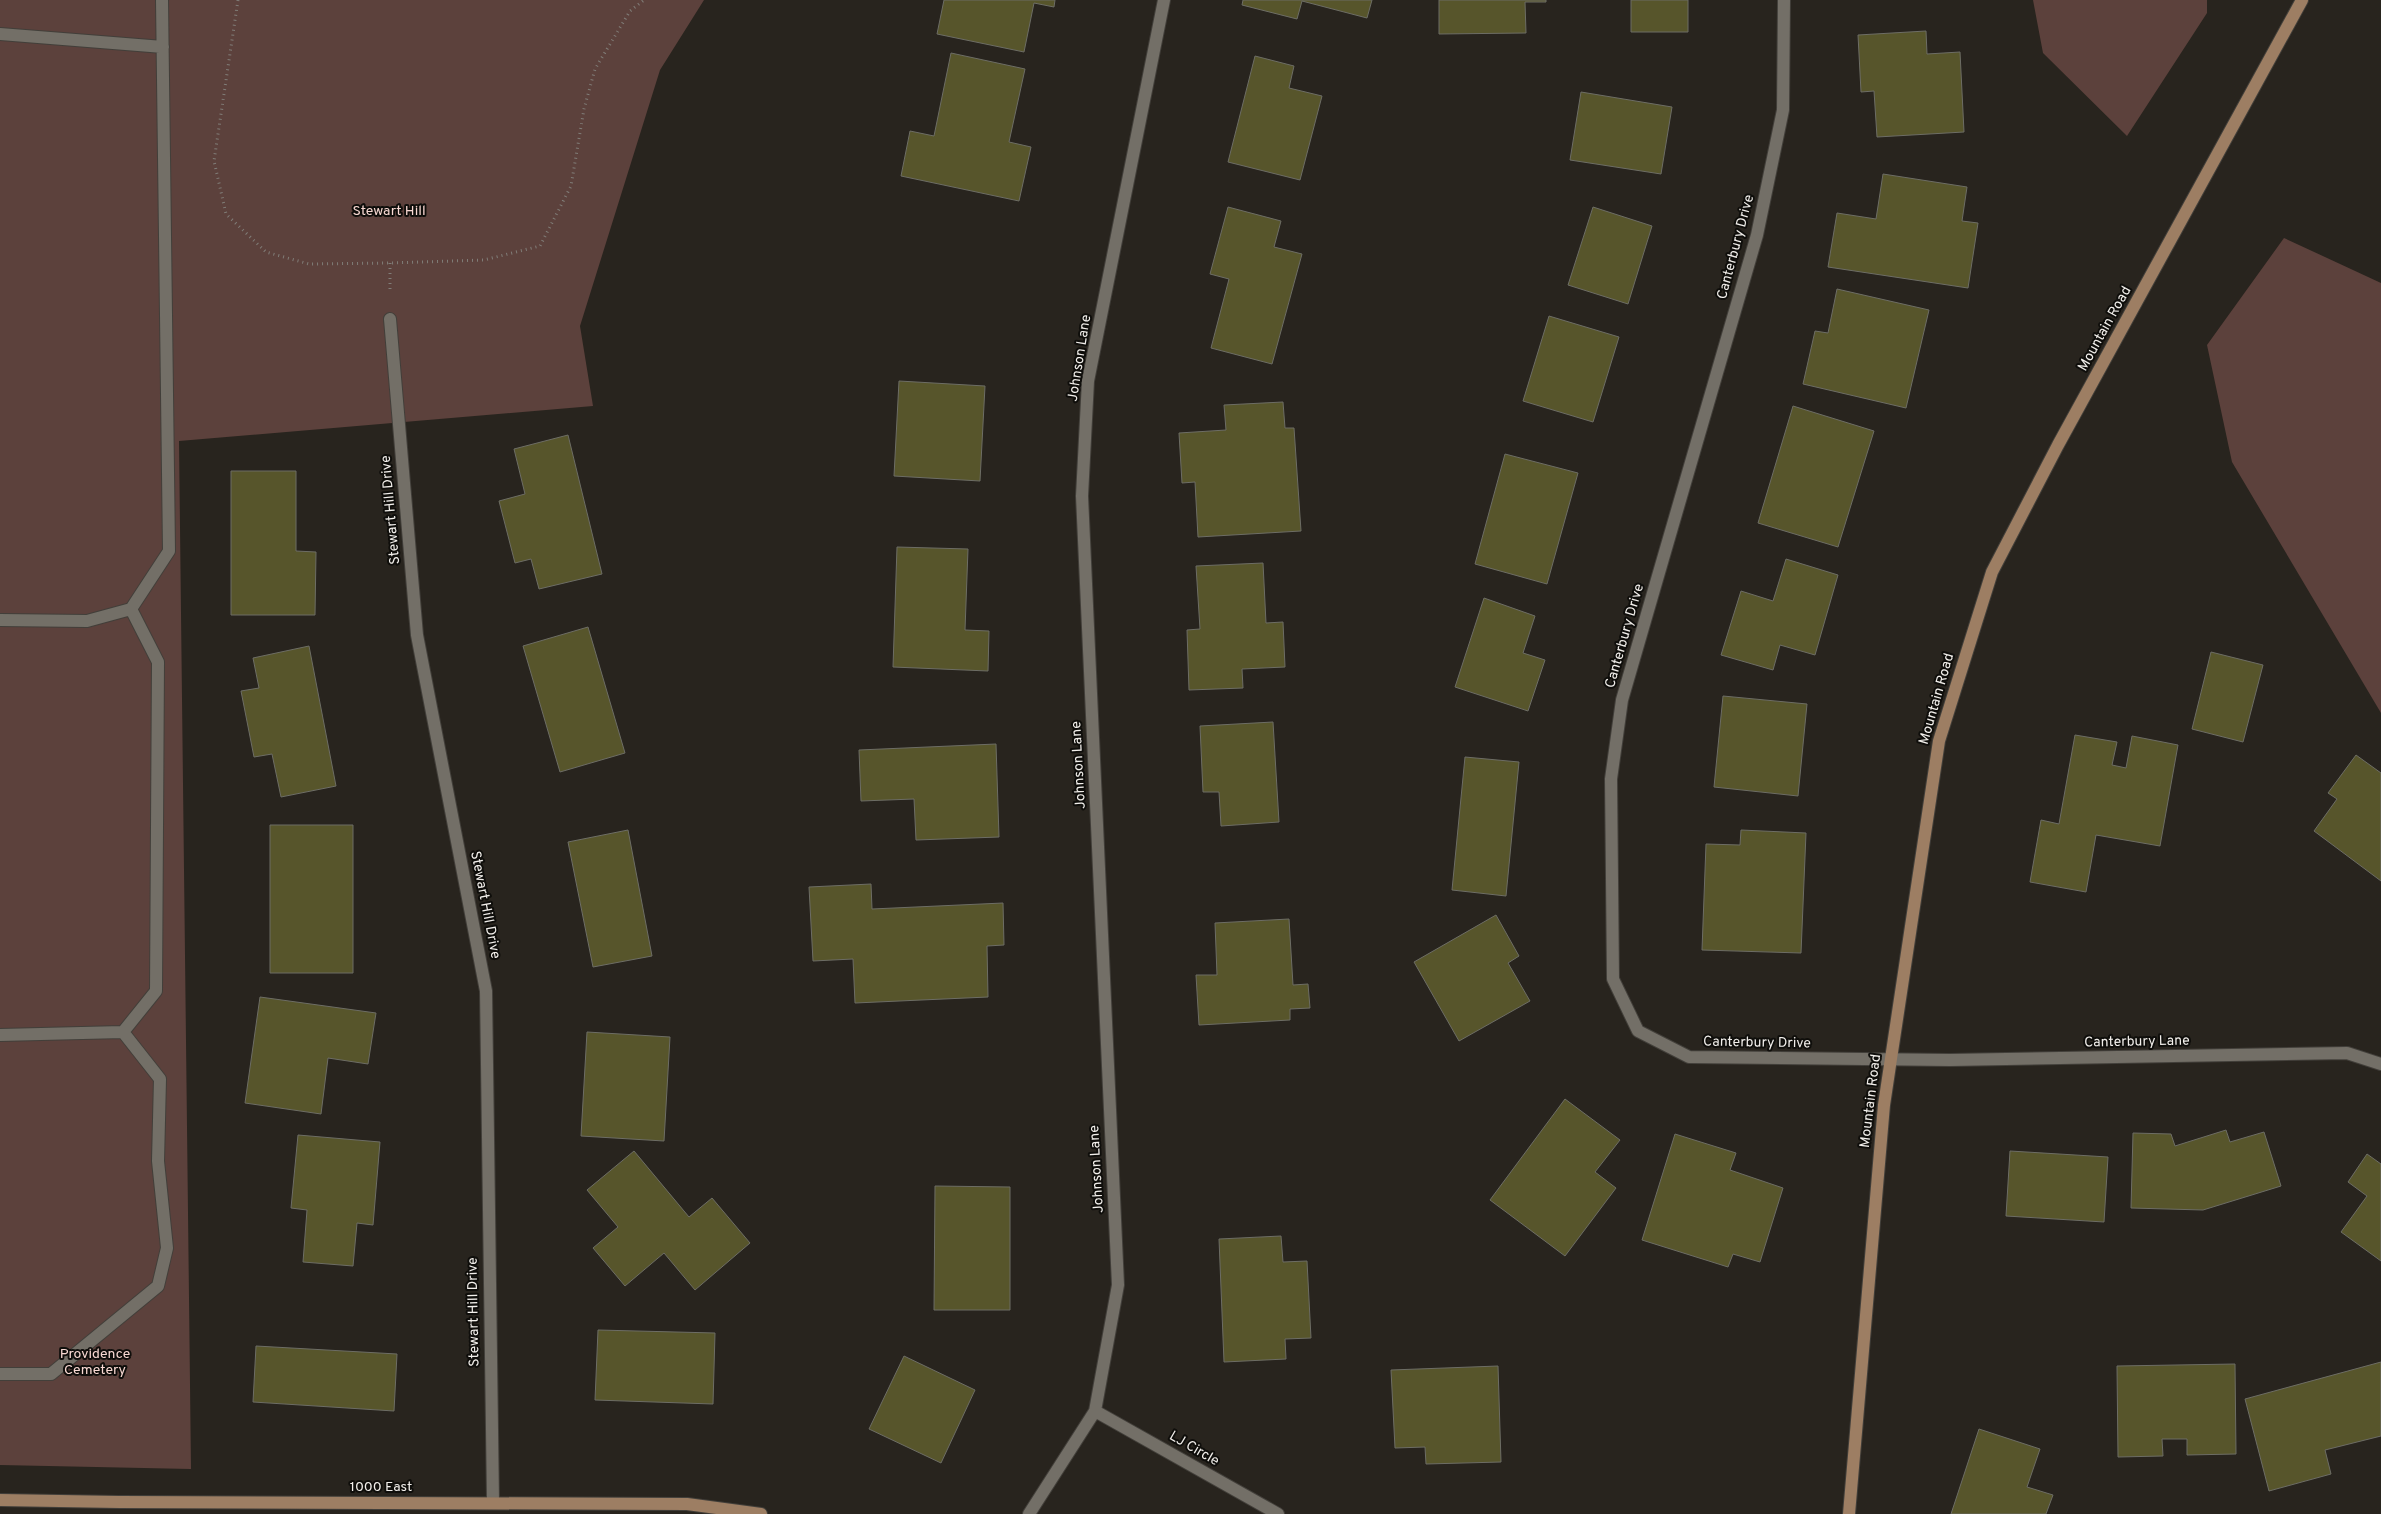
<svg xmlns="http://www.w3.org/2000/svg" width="2381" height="1514" font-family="Overpass,sans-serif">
  <rect width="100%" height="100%" fill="#28241e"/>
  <path fill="#5c413c" d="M 0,0 L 704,0 L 660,70 L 580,326 L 593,406 L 179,441 L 191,1469 L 0,1465 Z
    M 2033,0 L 2207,0 L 2207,13 L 2127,136 L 2043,53 Z
    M 2284,238 L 2381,283 L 2381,713 L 2232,462 L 2207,345 Z"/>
  <path fill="#57552b" stroke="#6d6d65" d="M 944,0 L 1055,0 L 1054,7 L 1034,3 L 1024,52 L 937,34 Z
    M 1243,0 L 1372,0 L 1367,18 L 1302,1 L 1297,19 L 1242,5 Z
    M 1439,0 L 1546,0 L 1546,2 L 1525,2 L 1526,33 L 1439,34 Z
    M 1631,0 L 1688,0 L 1688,32 L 1631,32 Z
    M 1926,31 L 1927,54 L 1960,52 L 1964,132 L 1877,137 L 1874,91 L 1861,92 L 1858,35 Z
    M 951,53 L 1025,69 L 1009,142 L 1031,147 L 1019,201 L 901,176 L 910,131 L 934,136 Z
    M 1255,56 L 1294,66 L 1289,88 L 1322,96 L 1300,180 L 1228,162 Z
    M 1581,92 L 1672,107 L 1661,174 L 1570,160 Z
    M 1883,174 L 1967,187 L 1962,221 L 1978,223 L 1968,288 L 1828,267 L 1837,213 L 1876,219 Z
    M 1228,207 L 1281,221 L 1274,247 L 1302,254 L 1272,364 L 1211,348 L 1229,279 L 1210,274 Z
    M 1593,207 L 1652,226 L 1628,304 L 1568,285 Z
    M 1837,289 L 1929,310 L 1906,408 L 1803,384 L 1815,331 L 1828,333 Z
    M 1549,316 L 1619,337 L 1593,422 L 1523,401 Z
    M 899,381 L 985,386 L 980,481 L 894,476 Z
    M 1283,402 L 1285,428 L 1294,428 L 1301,531 L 1198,537 L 1195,482 L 1182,483 L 1179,433 L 1226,430 L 1224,405 Z
    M 1793,406 L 1874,431 L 1838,547 L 1758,523 Z
    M 568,435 L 602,574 L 539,589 L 531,559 L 515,563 L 499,501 L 525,494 L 514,449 Z
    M 1505,454 L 1578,473 L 1547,584 L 1475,564 Z
    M 231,471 L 296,471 L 296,551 L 316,552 L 315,615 L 231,615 Z
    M 897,547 L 968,549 L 965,630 L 989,631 L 988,671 L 893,667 Z
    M 1786,559 L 1838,575 L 1815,655 L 1780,645 L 1773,670 L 1721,655 L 1741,591 L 1773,601 Z
    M 1263,563 L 1266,623 L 1283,622 L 1285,667 L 1242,669 L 1243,688 L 1189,690 L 1187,630 L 1200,629 L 1196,566 Z
    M 1484,598 L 1535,616 L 1523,653 L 1545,660 L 1528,711 L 1455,687 Z
    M 588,627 L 625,753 L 560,772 L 523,646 Z
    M 309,646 L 336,786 L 281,797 L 272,754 L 254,757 L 241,691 L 259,688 L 253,658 Z
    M 2211,652 L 2263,665 L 2243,742 L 2192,729 Z
    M 1723,696 L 1807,704 L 1798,796 L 1714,787 Z
    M 1273,722 L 1279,822 L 1221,826 L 1219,792 L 1203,792 L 1200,726 Z
    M 2075,735 L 2117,742 L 2112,765 L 2126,768 L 2132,736 L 2178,745 L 2160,846 L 2096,835 L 2086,892 L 2030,882 L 2041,820 L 2059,824 Z
    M 996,744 L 999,837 L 916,840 L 914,799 L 861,801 L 859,750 Z
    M 2356,755 L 2381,773 L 2381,881 L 2314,831 L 2337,799 L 2328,793 Z
    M 1465,757 L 1519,762 L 1506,896 L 1452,890 Z
    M 270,825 L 353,825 L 353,973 L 270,973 Z
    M 628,830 L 652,956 L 593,967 L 568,842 Z
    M 1741,830 L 1806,833 L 1801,953 L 1702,950 L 1706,844 L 1740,845 Z
    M 871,884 L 872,909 L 1003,903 L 1004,945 L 987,946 L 988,997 L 855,1003 L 853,959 L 813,961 L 809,887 Z
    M 1496,915 L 1519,956 L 1508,963 L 1530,1001 L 1459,1041 L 1414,962 Z
    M 1289,919 L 1293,985 L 1308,984 L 1310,1008 L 1290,1009 L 1290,1020 L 1199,1025 L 1196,975 L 1217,975 L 1215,923 Z
    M 260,997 L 376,1013 L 368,1064 L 328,1058 L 321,1114 L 245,1103 Z
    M 587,1032 L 670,1037 L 664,1141 L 581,1136 Z
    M 1565,1099 L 1620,1140 L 1595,1172 L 1616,1188 L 1565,1256 L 1490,1200 Z
    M 2226,1130 L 2230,1142 L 2264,1132 L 2281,1186 L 2203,1210 L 2131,1208 L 2133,1133 L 2171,1134 L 2175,1146 Z
    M 1675,1134 L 1736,1153 L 1730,1170 L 1783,1188 L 1760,1262 L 1733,1254 L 1728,1267 L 1642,1240 Z
    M 298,1135 L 380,1142 L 373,1225 L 357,1223 L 353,1266 L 303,1262 L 307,1210 L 291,1208 Z
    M 634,1151 L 689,1217 L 712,1198 L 750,1243 L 695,1290 L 664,1253 L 625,1286 L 593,1248 L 618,1227 L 587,1190 Z
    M 2010,1151 L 2108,1157 L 2104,1222 L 2006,1216 Z
    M 2367,1154 L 2381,1164 L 2381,1261 L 2341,1232 L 2367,1196 L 2348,1182 Z
    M 935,1186 L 1010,1187 L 1010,1310 L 934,1310 Z
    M 1281,1236 L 1283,1262 L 1307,1261 L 1311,1338 L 1285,1339 L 1286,1359 L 1224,1362 L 1219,1239 Z
    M 598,1330 L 715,1333 L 713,1404 L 595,1400 Z
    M 256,1346 L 397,1354 L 394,1411 L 253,1402 Z
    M 904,1356 L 975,1390 L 941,1463 L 869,1429 Z
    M 2381,1362 L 2381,1436 L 2325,1450 L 2331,1474 L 2269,1491 L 2245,1399 Z
    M 2235,1364 L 2236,1454 L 2187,1455 L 2187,1439 L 2162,1439 L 2163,1456 L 2118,1457 L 2117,1366 Z
    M 1498,1366 L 1501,1462 L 1426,1464 L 1425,1447 L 1395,1448 L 1391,1370 Z
    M 1979,1429 L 2040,1449 L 2027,1487 L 2053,1495 L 2046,1514 L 1951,1514 Z"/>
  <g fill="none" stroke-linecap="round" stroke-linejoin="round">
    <g stroke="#423f3a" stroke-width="14">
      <path id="lane" d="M 0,34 L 163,47
        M 0,620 L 87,621 L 131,609
        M 0,1035 L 123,1032
        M 0,1374 L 51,1374 L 158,1286 L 167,1248 L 158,1161 L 160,1079 L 123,1032 L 156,991 L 158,662 L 131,609 L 169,551 L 162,0"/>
    </g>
    <g stroke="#423f3a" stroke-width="14">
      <path id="street" d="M 1784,0 L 1783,110 L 1757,235 L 1622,700 L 1611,779 L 1613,979 L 1638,1031 L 1689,1057 L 1950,1060 L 2347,1053 L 2381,1064
        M 390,319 L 417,635 L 486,991 L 493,1502
        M 1095,1411 L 1278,1514
        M 1029,1514 L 1095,1411 L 1118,1285 L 1082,496 L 1088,381 L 1164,0"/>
    </g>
    <g stroke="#423f3a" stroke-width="14">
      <path id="secondary" d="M 0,1500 L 119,1502 L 687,1504 L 761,1514
        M 1849,1514 L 1884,1105 L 1939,741 L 1992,572 L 2058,445 L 2302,0"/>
    </g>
    <path stroke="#807d78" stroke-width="3" stroke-dasharray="1 4" stroke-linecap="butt" d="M 238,0 L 214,161 L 226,214 L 266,252 L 309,264 L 390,263 L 484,260 L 540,246 L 571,186 L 584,109 L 595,69 L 630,11 L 644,0
      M 390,263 L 390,293"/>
    <use href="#lane" stroke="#736f67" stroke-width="12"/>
    <use href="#street" stroke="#736f67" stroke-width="12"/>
    <use href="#secondary" stroke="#9d7e63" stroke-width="12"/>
  </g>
  <g text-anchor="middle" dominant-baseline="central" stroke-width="4" stroke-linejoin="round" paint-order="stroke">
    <g font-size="14" fill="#f9d9d3" stroke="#0f0e0b">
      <text x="389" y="211">Stewart Hill</text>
      <text x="95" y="1354">Providence<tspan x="95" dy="16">Cemetery</tspan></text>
    </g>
    <g font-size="14" fill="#f2efeb" stroke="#0f0e0b">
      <text transform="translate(1736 247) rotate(-75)">Canterbury Drive</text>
      <text transform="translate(2105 329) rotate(-61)">Mountain Road</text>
      <text transform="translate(1080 358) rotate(-81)">Johnson Lane</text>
      <text transform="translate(391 510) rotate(-95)">Stewart Hill Drive</text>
      <text transform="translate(1625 636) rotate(-74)">Canterbury Drive</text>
      <text transform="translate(1937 699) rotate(-74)">Mountain Road</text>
      <text transform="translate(1079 765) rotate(-93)">Johnson Lane</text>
      <text transform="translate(485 905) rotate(79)">Stewart Hill Drive</text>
      <text transform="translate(2137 1042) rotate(-1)">Canterbury Lane</text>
      <text transform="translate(1757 1043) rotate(1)">Canterbury Drive</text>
      <text transform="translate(1871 1101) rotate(-83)">Mountain Road</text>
      <text transform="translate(1097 1169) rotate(-93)">Johnson Lane</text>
      <text transform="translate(474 1312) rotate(-91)">Stewart Hill Drive</text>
      <text transform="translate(1194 1449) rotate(30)">LJ Circle</text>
      <text x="381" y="1487">1000 East</text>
    </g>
  </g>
</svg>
